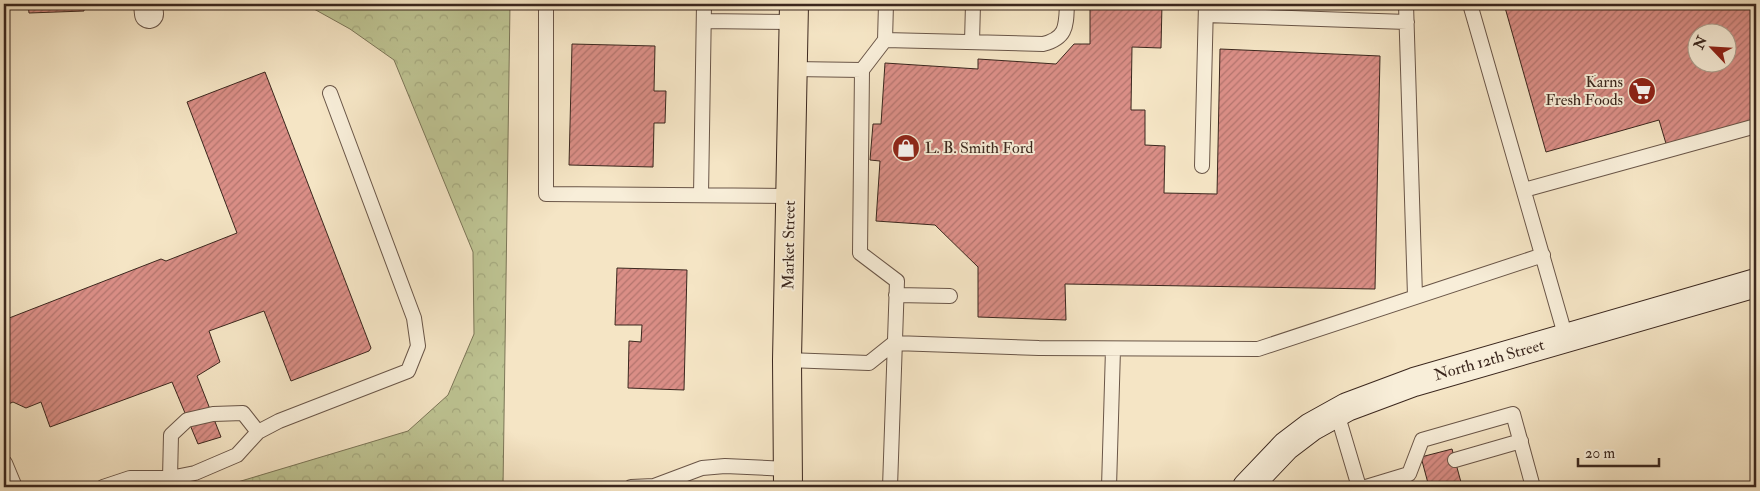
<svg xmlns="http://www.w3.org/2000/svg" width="1760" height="491" font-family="'IM FELL Double Pica',serif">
  <defs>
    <pattern id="forest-crowns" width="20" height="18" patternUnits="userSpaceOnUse" patternTransform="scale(1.25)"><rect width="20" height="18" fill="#bec493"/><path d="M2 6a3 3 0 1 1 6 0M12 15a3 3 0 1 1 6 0" fill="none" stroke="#a4a87e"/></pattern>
    <pattern id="building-hatch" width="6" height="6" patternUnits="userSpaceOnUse" patternTransform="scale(1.25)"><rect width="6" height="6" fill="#da8e86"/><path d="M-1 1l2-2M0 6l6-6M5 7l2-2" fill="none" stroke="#b2746d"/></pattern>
  </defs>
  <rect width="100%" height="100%" fill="#f5e5c5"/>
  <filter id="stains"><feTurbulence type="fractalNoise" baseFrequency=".004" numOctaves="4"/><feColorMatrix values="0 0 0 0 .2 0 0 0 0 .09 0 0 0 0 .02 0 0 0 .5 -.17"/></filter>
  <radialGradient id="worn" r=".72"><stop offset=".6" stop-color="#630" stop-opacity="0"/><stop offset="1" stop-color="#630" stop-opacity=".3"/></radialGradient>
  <path fill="url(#forest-crowns)" stroke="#7c7658" d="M 305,4 L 510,4 L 503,487 L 221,487 L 408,431 L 448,395 L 474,334 L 473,252 L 394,60 L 350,29 Z"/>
  <path fill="url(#building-hatch)" stroke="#3b271e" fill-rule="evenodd" d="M 28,4 L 84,4 L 84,11 L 29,13 Z
    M 204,4 L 262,4 L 262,5 L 204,7 Z
    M 1090,4 L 1162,4 L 1161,48 L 1132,47 L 1131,110 L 1145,110 L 1145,145 L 1165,146 L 1164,193 L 1217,194 L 1220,49 L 1380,56 L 1375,289 L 1065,284 L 1066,320 L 978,317 L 978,267 L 935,225 L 876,221 L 880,161 L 870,160 L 873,124 L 881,124 L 885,63 L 978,69 L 978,59 L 1056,64 L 1074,44 L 1090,44 Z
    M 1504,4 L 1756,4 L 1756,121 L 1667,147 L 1659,120 L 1546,152 ZM 1698,32 L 1728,32 L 1728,62 L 1698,62 Z
    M 572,44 L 655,46 L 654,91 L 666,91 L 665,123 L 654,123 L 653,167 L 569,165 Z
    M 265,72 L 371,348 L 369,351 L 291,381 L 264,311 L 209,331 L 220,362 L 197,376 L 221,437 L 198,444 L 172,382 L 50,427 L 41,402 L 26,408 L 13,402 L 4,406 L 4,320 L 161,259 L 166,261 L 237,233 L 187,102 Z
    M 617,268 L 687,270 L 684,390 L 628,388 L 629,341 L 641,342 L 642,325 L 615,325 Z
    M 1452,449 L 1462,486 L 1477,482 L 1478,487 L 1429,487 L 1421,457 Z"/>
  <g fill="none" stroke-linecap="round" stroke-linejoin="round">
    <g stroke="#6a5648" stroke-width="16">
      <path id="service" d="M 546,4 L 546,194 L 790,196
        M 1406,4 L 1415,296
        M 1470,4 L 1566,338
        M 1206,15 L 1407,22
        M 704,21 L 794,22
        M 885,40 L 886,4
        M 972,42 L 973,4
        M 793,69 L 862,70 L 885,40 L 1043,44 C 1067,38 1066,26 1067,4
        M 862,70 L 860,253 L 897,281 L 890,487
        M 1202,166 L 1206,4
        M 1524,190 L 1756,126
        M 701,195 L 704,4
        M 896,295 L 950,296
        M 787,360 L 869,363 L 894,343 L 1039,348 L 1258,349 L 1543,255
        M 1337,413 L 1359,487
        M 1455,460 L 1521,441
        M 5,463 L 15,487
        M 103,487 L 130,478 L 170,478 L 171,435 L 187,420 L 213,414 L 243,413 L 258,432
        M 171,487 L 170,478 L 195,473 L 237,455 L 258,432 L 279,421 L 408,371 L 418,346 L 414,318 L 330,93
        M 631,487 L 654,486 L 702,468 L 725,466 L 788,469
        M 1109,487 L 1113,349
        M 1366,487 L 1409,474 L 1422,440 L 1513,414 L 1533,487"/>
    </g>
    <g stroke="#6a5648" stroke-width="30">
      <path id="minor" d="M 148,4 L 149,14"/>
    </g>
    <g stroke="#3b271e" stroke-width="30">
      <path id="secondary" d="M 1247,487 L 1286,446 L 1311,427 L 1347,407 L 1414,382 L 1756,283"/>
    </g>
    <g stroke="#3b271e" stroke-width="30">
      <path id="primary" d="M 788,487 L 787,360 L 794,4"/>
    </g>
    <use href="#service" stroke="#f8eed9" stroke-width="14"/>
    <use href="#minor" stroke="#f8eed9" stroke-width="28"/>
    <use href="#secondary" stroke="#f8eed9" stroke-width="28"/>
    <use href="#primary" stroke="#f5e5c5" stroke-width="28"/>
  </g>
  <defs>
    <g id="supermarket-disc" transform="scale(1.4375)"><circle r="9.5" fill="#8f2418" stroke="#f8eed9"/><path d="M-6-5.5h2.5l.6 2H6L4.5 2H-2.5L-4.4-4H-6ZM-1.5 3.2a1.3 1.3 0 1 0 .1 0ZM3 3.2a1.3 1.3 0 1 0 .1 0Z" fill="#fff"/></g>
    <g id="shop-disc" transform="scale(1.4375)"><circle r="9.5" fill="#8f2418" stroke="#f8eed9"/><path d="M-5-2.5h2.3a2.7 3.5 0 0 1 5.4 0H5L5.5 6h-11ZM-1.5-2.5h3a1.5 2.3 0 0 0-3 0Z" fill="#fff"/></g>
  </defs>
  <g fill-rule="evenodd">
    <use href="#supermarket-disc" x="1642" y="91"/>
    <use href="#shop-disc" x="906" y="148"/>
  </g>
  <g text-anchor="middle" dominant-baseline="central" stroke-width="4" stroke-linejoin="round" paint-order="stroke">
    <g font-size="16" fill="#3b271e" stroke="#f8eed9" text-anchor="end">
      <text x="1623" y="82">Karns<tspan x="1623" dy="18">Fresh Foods</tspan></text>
      <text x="925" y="148" text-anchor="start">L. B. Smith Ford</text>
    </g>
    <g font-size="16" fill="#3b271e" stroke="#f8eed9">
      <text transform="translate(789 245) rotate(-89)">Market Street</text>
      <text transform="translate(1489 360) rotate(-16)">North 12th Street</text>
    </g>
  </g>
  <rect width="1760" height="491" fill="none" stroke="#f5e5c5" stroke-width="20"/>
  <rect x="5" y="5" width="1750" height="481" fill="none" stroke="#3b271e" stroke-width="2.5"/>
  <rect x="10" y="10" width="1740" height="471" fill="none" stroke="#3b271e"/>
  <g transform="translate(1712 48) rotate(295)"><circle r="24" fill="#f8eed9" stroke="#ac9e8e"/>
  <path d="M0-4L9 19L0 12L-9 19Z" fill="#8f2418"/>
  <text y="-8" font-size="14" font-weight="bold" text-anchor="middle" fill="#3b271e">N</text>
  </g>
  <path d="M1578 458v8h81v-8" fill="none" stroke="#3b271e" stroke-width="2.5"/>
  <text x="1585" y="458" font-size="15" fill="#3b271e" stroke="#f8eed9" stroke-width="4" paint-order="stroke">20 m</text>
  <rect width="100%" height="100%" filter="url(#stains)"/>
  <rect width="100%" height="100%" fill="url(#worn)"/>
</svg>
